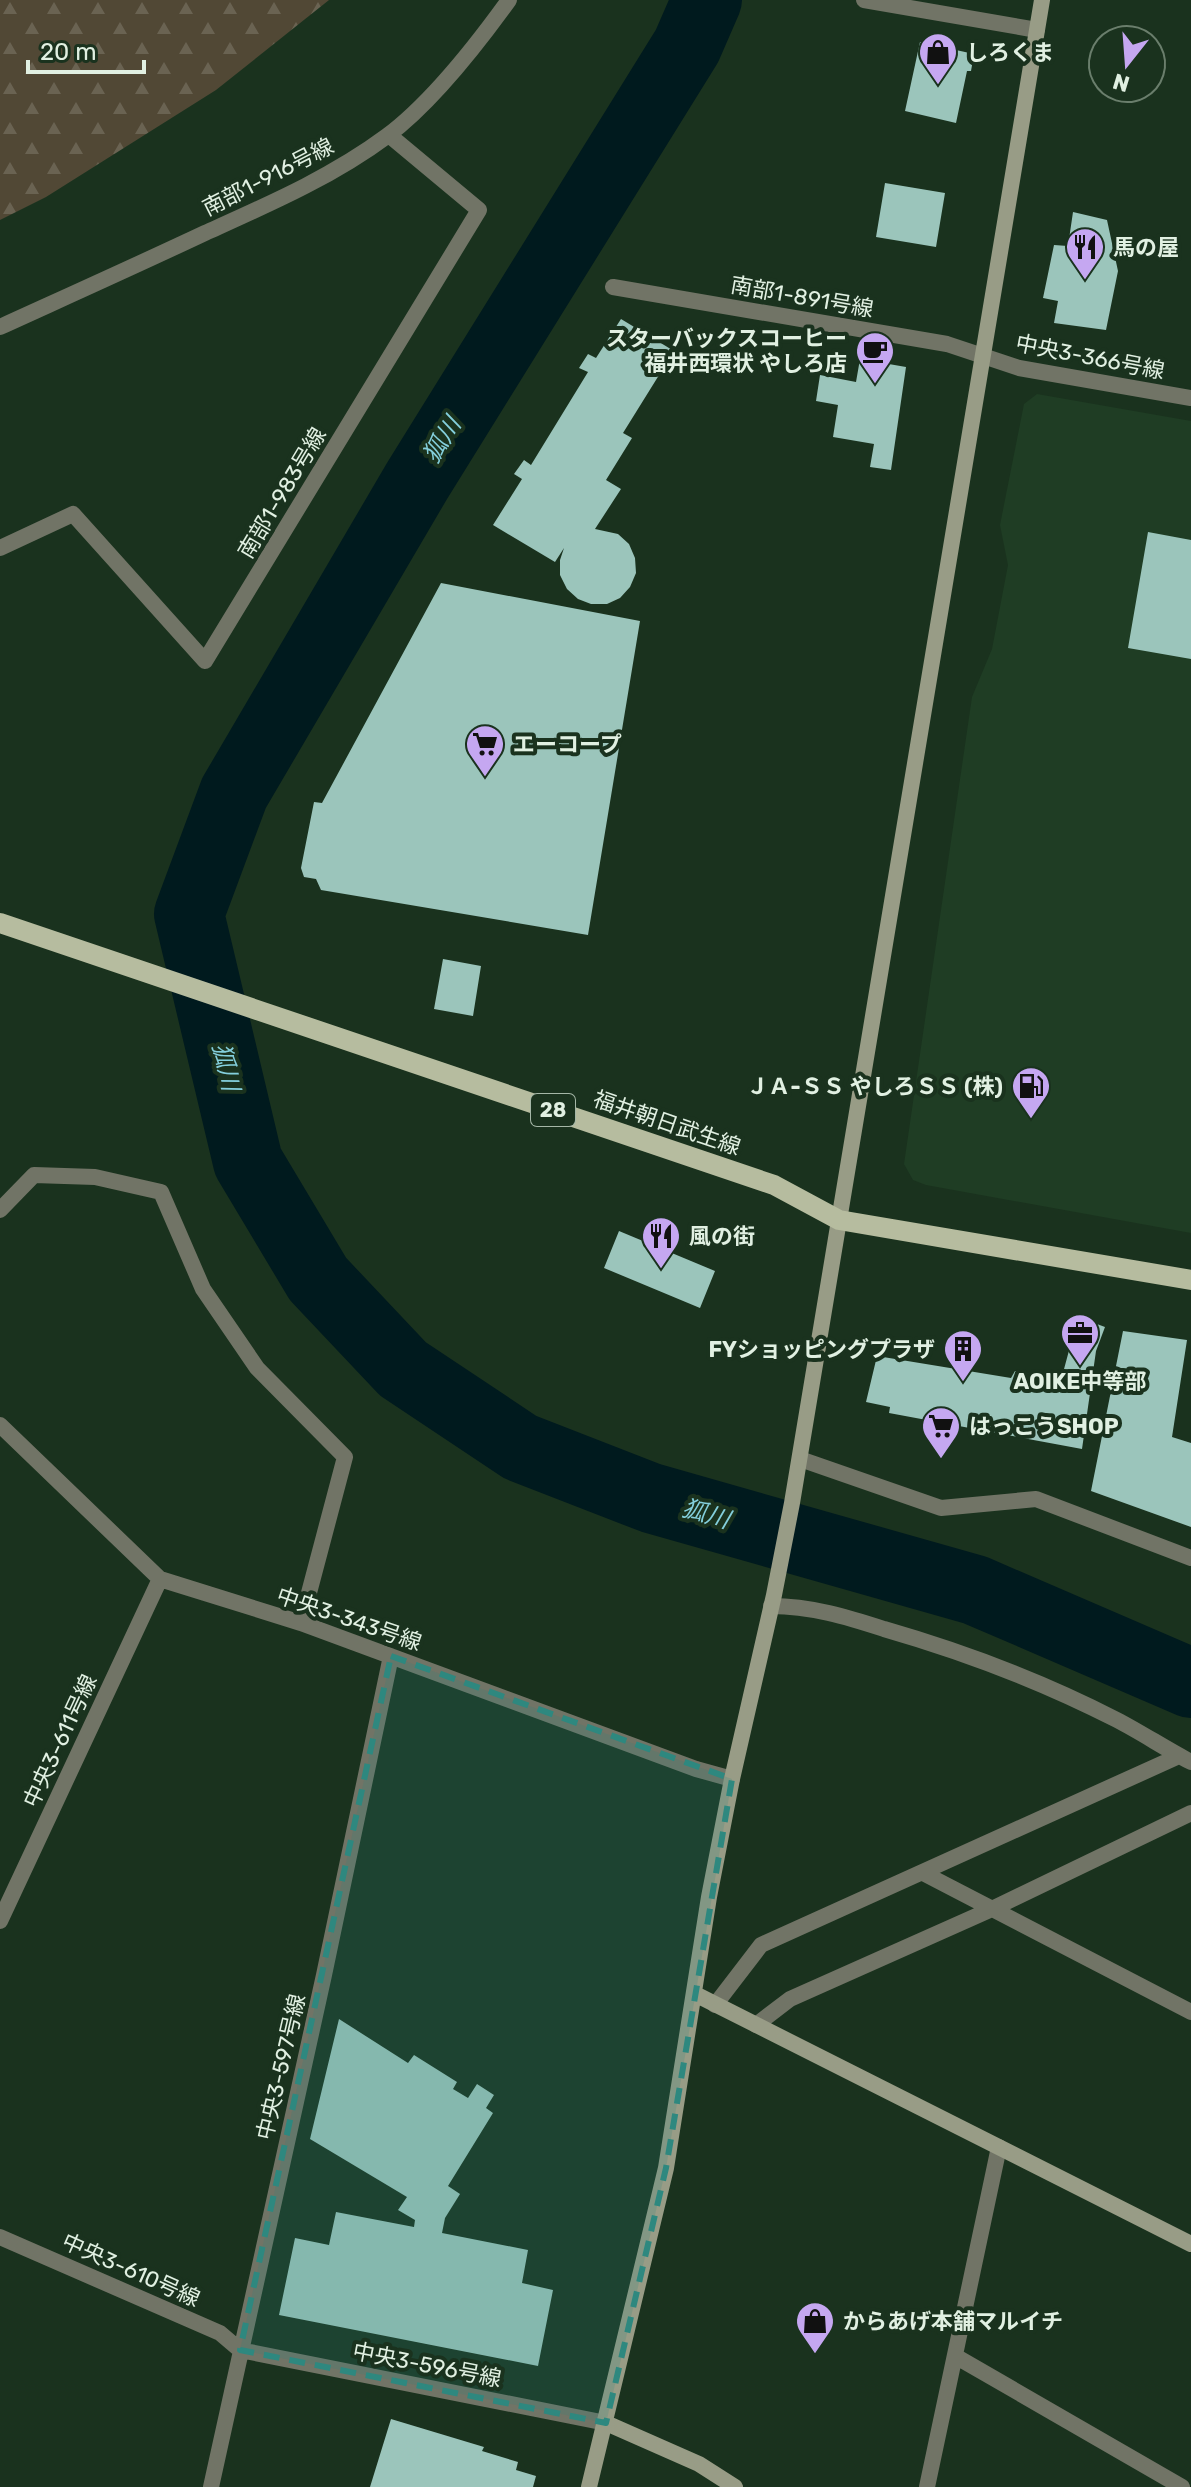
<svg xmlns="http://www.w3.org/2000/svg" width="1191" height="2487" font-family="Rubik,'Noto Sans JP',sans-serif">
  <defs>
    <pattern id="forest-firs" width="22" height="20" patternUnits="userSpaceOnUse" patternTransform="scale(2)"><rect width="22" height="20" fill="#514835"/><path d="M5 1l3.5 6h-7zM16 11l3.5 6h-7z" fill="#6a6352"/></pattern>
  </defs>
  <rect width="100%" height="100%" fill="#1a321e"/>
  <path fill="#1f3d24" d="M 1037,394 L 1191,421 L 1191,1233 L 926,1185 L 913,1180 L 904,1164 L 972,697 L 992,649 L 1008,565 L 1000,525 L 1024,404 Z"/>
  <path fill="url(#forest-firs)" d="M 0,0 L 329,0 L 216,90 L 46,197 L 0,220 Z"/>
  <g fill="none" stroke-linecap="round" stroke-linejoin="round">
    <path stroke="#001a1e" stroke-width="70" d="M 707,0 L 687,46 L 417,481 L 234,793 L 189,914 L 248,1162 L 318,1279 L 403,1369 L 520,1447 L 651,1498 L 975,1590 L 1191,1683"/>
  </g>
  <path fill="#9bc5bb" d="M 920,42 L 974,54 L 971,71 L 967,71 L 956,123 L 905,111 Z
    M 885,183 L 945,193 L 936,247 L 876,237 Z
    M 1073,212 L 1107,220 L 1118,271 L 1106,330 L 1054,323 L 1058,301 L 1043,298 L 1054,245 L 1068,246 Z
    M 621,319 L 674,351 L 623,433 L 632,438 L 606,480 L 621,489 L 595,529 L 618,534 L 629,544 L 635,558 L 636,573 L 630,587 L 620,598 L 607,604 L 591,604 L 578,599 L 567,589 L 560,575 L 560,560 L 564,548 L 555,562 L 493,525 L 522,479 L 514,474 L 524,460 L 531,465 L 588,372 L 579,368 L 588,354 L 596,358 Z
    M 860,359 L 906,367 L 891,470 L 870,467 L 874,444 L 833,437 L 838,405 L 816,401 L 820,375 L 856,382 Z
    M 1148,532 L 1191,540 L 1191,659 L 1128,648 Z
    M 441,583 L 640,621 L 588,935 L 321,890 L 316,879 L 304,877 L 301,868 L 314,802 L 322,803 Z
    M 443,959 L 481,966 L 473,1016 L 434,1009 Z
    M 619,1231 L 715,1271 L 700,1308 L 604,1268 Z
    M 1078,1317 L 1105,1327 L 1096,1351 L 1082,1449 L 889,1413 L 890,1407 L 866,1402 L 877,1356 L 1011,1378 L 1015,1371 L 1047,1376 L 1050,1382 L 1060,1384 Z
    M 1123,1331 L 1187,1340 L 1172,1437 L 1191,1443 L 1191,1527 L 1091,1491 Z
    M 339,2019 L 408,2063 L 414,2055 L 457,2082 L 453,2089 L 468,2098 L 477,2084 L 494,2095 L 486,2108 L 493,2113 L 448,2186 L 460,2194 L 445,2218 L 442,2233 L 528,2250 L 522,2283 L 553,2290 L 538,2366 L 279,2315 L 295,2238 L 329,2245 L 336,2212 L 414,2227 L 415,2220 L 398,2210 L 407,2197 L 310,2139 Z
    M 391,2419 L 484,2447 L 482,2451 L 518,2462 L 516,2470 L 536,2476 L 533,2487 L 370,2487 Z"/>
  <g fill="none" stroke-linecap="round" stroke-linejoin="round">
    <path stroke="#717466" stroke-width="16" d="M 864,0 L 1037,30
      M 613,287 L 947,344 L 1019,368 L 1191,398
      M 0,327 C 68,296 137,265 205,233 C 267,205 332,177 387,136 C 430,104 478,43 509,0
      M 0,548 L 73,514 L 205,661 L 479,210 L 389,135
      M 0,1210 L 34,1175 L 95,1177 L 161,1192 L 203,1289 L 257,1368 L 345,1457 L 301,1623
      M 0,1425 L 160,1579 L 301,1623 L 696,1769 L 732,1779
      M 800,1459 L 941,1508 L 1036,1499 L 1191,1558
      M 771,1606 C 811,1606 847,1617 884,1629 C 964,1652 1043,1682 1117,1720 C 1142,1733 1166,1749 1191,1762
      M 923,1873 L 1191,2012
      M 0,1921 L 160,1579
      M 715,2005 L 761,1945 L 1179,1756
      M 756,2025 L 790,1999 L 992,1909 L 1191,1813
      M 0,2237 L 220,2333 L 240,2350 L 606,2423
      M 955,2356 L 1182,2487
      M 211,2487 L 324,1975 L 391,1656
      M 927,2487 L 999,2147"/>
    <path stroke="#989c86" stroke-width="16" d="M 695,1994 L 1191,2244
      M 606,2423 L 699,2464 L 735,2487
      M 589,2487 L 666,2168 L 709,1897 L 732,1779 L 774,1595 L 792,1503 L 1042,0"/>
    <path stroke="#b6bc9f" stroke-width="20" d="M 0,923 L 774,1185 L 839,1220 L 1191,1280"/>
  </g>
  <path fill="#2e887f" fill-opacity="0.2" stroke="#2e887f" stroke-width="6" stroke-dasharray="16 10" stroke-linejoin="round" d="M 391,1656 L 732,1779 L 666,2168 L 606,2423 L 240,2350 Z"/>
  <defs>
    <g id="shop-pin" transform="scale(2)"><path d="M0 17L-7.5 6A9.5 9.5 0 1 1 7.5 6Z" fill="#c5a7f1" stroke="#1a321e"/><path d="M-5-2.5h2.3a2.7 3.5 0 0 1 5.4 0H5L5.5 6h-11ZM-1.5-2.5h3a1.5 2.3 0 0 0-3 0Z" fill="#111"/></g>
    <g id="restaurant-pin" transform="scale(2)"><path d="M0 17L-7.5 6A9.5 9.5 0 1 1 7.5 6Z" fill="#c5a7f1" stroke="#1a321e"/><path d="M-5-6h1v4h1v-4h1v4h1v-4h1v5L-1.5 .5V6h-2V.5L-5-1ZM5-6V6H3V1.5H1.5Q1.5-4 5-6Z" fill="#111"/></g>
    <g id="cafe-pin" transform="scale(2)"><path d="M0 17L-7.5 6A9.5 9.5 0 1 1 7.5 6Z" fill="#c5a7f1" stroke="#1a321e"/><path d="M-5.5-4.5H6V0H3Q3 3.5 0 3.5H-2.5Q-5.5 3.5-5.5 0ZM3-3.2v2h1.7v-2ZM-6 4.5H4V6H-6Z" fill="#111"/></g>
    <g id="supermarket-pin" transform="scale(2)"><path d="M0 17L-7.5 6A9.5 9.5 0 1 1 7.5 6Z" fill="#c5a7f1" stroke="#1a321e"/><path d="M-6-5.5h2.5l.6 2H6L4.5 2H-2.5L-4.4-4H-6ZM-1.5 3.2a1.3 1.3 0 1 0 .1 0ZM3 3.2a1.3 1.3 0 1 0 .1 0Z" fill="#111"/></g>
    <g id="fuel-pin" transform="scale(2)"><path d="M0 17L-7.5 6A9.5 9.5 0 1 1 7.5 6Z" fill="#c5a7f1" stroke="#1a321e"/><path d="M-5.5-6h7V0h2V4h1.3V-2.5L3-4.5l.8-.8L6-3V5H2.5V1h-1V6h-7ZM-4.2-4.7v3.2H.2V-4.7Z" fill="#111"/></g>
    <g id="office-pin" transform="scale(2)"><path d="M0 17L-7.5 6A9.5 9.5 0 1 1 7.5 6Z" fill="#c5a7f1" stroke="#1a321e"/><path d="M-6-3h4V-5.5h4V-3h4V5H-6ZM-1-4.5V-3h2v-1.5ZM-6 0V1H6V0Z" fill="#111"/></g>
    <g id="building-pin" transform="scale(2)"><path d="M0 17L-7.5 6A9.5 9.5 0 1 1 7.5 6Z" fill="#c5a7f1" stroke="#1a321e"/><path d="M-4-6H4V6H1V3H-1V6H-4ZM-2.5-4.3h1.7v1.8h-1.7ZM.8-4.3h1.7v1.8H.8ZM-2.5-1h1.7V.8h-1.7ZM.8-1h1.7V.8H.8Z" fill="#111"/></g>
  </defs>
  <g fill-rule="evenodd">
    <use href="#shop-pin" x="938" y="52"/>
    <use href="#restaurant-pin" x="1085" y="247"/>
    <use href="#cafe-pin" x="875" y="351"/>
    <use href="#supermarket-pin" x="485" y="744"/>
    <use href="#fuel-pin" x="1031" y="1086"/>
    <use href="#restaurant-pin" x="661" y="1236"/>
    <use href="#office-pin" x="1080" y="1333"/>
    <use href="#building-pin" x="963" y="1349"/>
    <use href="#supermarket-pin" x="941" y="1426"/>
    <use href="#shop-pin" x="815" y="2321"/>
  </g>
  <g text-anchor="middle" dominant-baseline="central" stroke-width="8" stroke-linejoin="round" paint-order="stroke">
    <rect fill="#1a321e" stroke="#a5b7a7" stroke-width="2" x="531" y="1094" width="44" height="32" rx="6"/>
    <g font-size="20" font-weight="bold" fill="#e1f0e2">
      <text x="553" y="1110">28</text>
    </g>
    <g font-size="22" font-weight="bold" fill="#e1f0e2" stroke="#1a321e" text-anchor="start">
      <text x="966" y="52">しろくま</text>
      <text x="1113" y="247">馬の屋</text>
      <text x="847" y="338" text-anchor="end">スターバックスコーヒー<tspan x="847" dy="25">福井西環状 やしろ店</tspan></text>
      <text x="513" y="744">エーコープ</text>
      <text x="1003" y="1086" text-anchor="end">ＪＡ-ＳＳ やしろＳＳ (株)</text>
      <text x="689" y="1236">風の街</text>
      <text x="935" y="1349" text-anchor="end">FYショッピングプラザ</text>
      <text x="1080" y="1381" text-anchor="middle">AOIKE中等部</text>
      <text x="969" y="1426">はっこうSHOP</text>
      <text x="843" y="2321">からあげ本舗マルイチ</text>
    </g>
    <g font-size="22" fill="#e1f0e2" stroke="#1a321e">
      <text transform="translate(268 177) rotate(-27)">南部1-916号線</text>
      <text transform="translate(802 297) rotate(10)">南部1-891号線</text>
      <text transform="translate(1090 357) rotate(11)">中央3-366号線</text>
      <text transform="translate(282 493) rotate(-59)">南部1-983号線</text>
      <text transform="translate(667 1123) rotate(19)">福井朝日武生線</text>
      <text transform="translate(349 1619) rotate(19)">中央3-343号線</text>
      <text transform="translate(60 1741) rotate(-65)">中央3-611号線</text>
      <text transform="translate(281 2067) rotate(-77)">中央3-597号線</text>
      <text transform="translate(131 2270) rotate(24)">中央3-610号線</text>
      <text transform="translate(427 2365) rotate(11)">中央3-596号線</text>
    </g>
    <g font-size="24" font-style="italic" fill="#84cfdc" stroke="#1a321e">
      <text transform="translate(442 440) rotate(-58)">狐川</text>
      <text transform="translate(226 1067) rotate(77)">狐川</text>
      <text transform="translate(706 1514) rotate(16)">狐川</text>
    </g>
  </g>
  <g transform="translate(1127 64) rotate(197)"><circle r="38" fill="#1a321e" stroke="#6a7e6c" stroke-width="2"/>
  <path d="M0-6L14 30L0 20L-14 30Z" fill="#c5a7f1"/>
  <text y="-12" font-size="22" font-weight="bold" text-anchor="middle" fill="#e1f0e2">N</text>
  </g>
  <path d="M28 60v12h116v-12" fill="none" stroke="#e1f0e2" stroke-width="4"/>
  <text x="40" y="60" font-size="24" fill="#e1f0e2" stroke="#1a321e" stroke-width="6" paint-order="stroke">20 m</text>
</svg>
